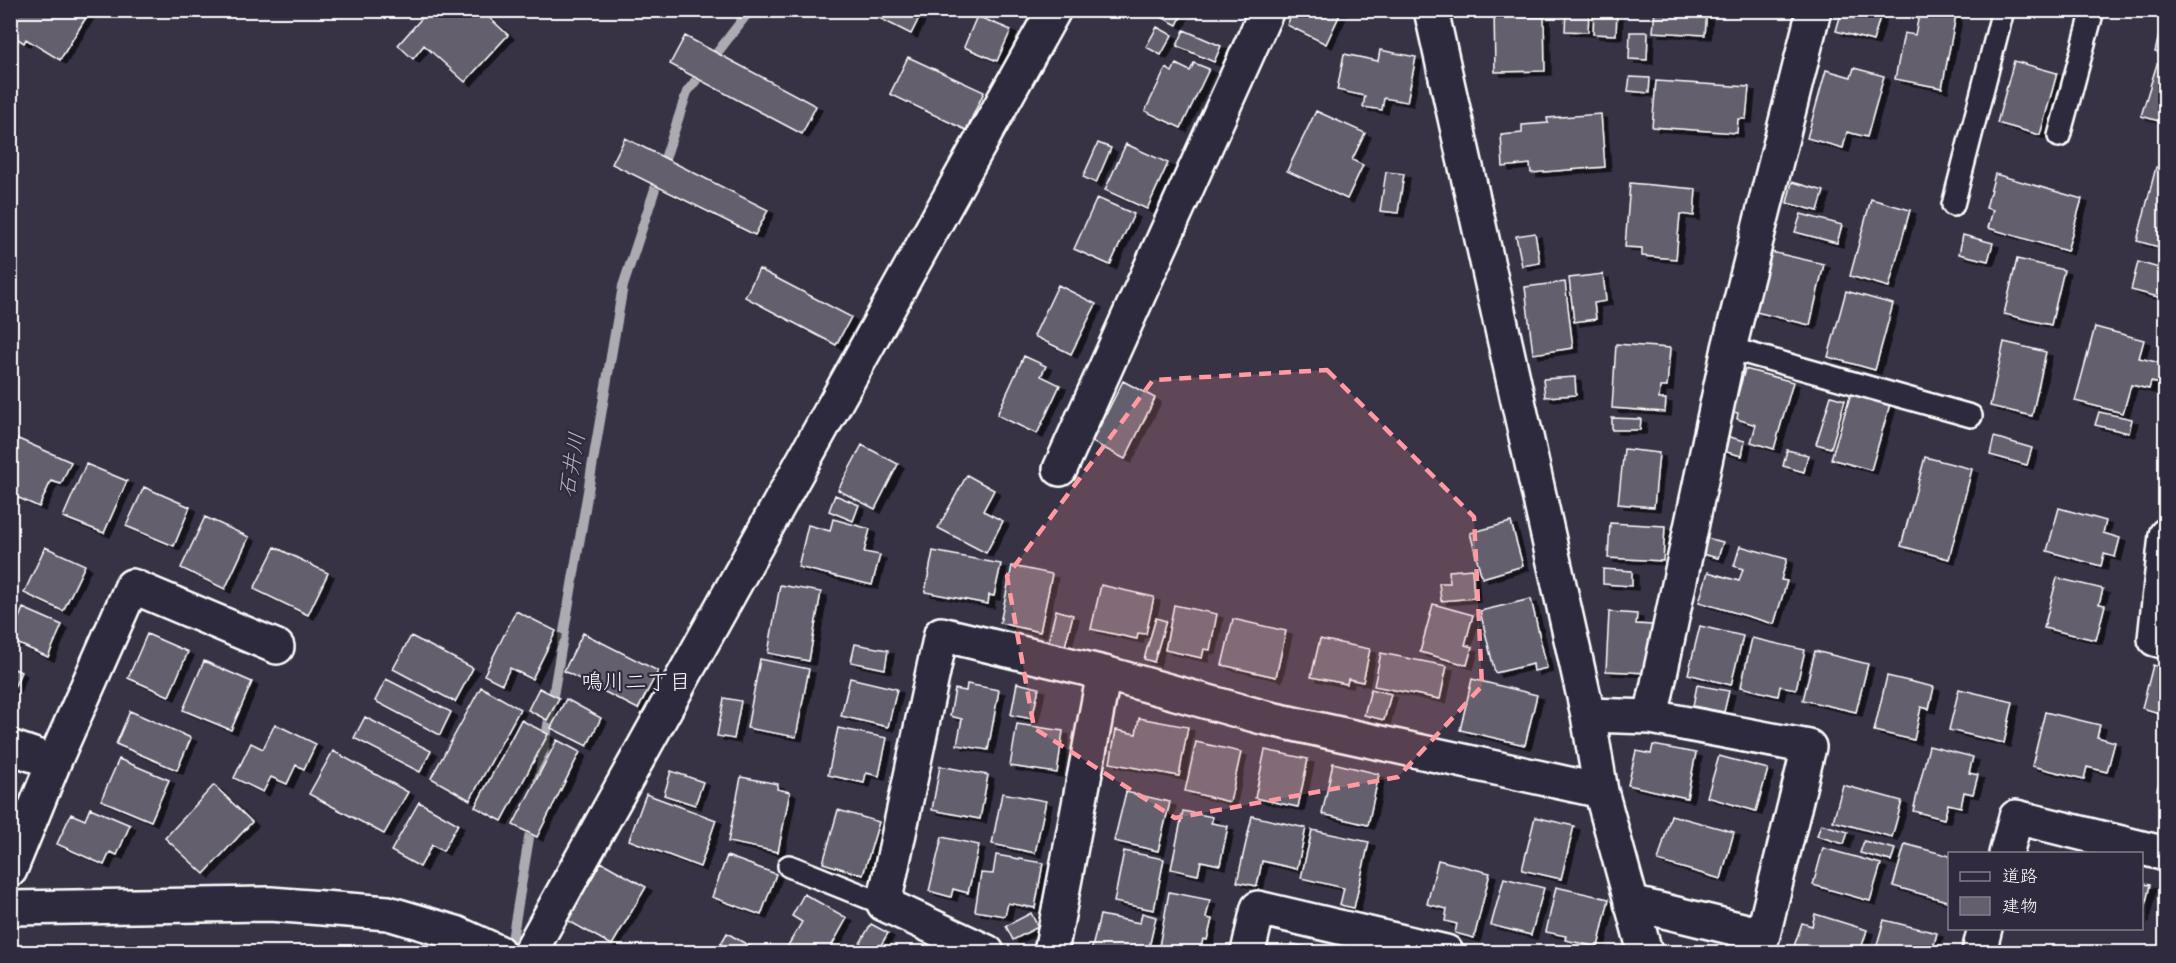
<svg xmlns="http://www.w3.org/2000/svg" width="2176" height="963" font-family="Mynerve,'Klee One',sans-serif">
  <defs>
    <filter id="shadow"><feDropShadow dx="6" dy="4" stdDeviation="0" flood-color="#0009"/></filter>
  </defs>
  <rect width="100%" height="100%" fill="#373345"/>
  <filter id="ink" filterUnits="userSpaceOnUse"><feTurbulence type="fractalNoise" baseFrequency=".0167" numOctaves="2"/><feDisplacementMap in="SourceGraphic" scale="12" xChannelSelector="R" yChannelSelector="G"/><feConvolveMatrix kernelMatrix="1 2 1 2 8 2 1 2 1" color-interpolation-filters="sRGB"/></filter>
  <g filter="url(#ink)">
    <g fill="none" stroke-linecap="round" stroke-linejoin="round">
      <path stroke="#adabb2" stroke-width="10" d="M 538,784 L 623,286 L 687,92 L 750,10
        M 510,952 L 532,820"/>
    </g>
    <path fill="#635f6d" stroke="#fff" stroke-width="1.5" filter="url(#shadow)" d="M 10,10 L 89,10 L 90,11 L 60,60 L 26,39 L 24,43 L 10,34 Z
      M 429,10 L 481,10 L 508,35 L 465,82 L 424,45 L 413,59 L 398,45 Z
      M 881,10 L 923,10 L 911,34 L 877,17 Z
      M 1148,10 L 1184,10 L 1177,25 Z
      M 1294,10 L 1342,10 L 1326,44 L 1287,25 Z
      M 1494,10 L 1516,10 L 1515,17 L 1544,17 L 1545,71 L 1495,72 Z
      M 1566,10 L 1589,10 L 1588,32 L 1565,31 Z
      M 1594,10 L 1617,10 L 1616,35 L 1593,34 Z
      M 1655,10 L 1707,10 L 1705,35 L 1653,32 Z
      M 1842,10 L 1882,10 L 1873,41 L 1836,31 Z
      M 1920,10 L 1957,10 L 1942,88 L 1895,79 L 1904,33 L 1915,35 Z
      M 2165,10 L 2166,10 L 2166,55 L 2155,52 Z
      M 977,16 L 1011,30 L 997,61 L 964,47 Z
      M 1157,27 L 1172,35 L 1161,55 L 1146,47 Z
      M 1184,30 L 1221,46 L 1214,62 L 1177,46 Z
      M 1630,32 L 1648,32 L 1647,60 L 1629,59 Z
      M 685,36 L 816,106 L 802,134 L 670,64 Z
      M 1380,50 L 1416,57 L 1407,102 L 1384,98 L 1382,110 L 1363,107 L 1365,96 L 1337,90 L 1344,54 L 1378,61 Z
      M 908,57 L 984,92 L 966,130 L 890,94 Z
      M 2014,61 L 2057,73 L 2040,135 L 1997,123 Z
      M 1194,63 L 1209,69 L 1181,128 L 1145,111 L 1166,68 L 1172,72 L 1176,64 L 1190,71 Z
      M 2157,64 L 2166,66 L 2166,123 L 2141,116 Z
      M 1854,68 L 1884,76 L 1867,137 L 1847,132 L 1843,148 L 1807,138 L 1826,70 L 1851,77 Z
      M 1630,77 L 1650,78 L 1649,93 L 1628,91 Z
      M 1656,81 L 1749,87 L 1746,119 L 1738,119 L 1737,133 L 1652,127 Z
      M 1316,111 L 1365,133 L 1352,160 L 1363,165 L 1347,199 L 1287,171 Z
      M 1601,114 L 1605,167 L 1531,173 L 1530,164 L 1503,167 L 1501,135 L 1522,133 L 1522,125 L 1548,123 L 1547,118 Z
      M 625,138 L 768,210 L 755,235 L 612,164 Z
      M 1098,143 L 1111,148 L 1096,183 L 1083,177 Z
      M 1126,144 L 1168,163 L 1147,209 L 1105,190 Z
      M 2156,167 L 2166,169 L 2166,249 L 2137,241 Z
      M 1386,172 L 1404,174 L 1398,213 L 1380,211 Z
      M 1995,174 L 2082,199 L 2067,251 L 1988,228 L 1993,210 L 1986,208 Z
      M 1792,182 L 1824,191 L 1818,211 L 1787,203 Z
      M 1630,183 L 1696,189 L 1694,216 L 1680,214 L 1676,259 L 1642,256 L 1642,248 L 1625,247 Z
      M 1097,198 L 1134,214 L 1110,265 L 1074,249 Z
      M 1871,199 L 1910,210 L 1889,287 L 1850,276 Z
      M 1801,214 L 1842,225 L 1837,243 L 1795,232 Z
      M 1535,233 L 1540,263 L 1522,266 L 1516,236 Z
      M 1963,235 L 1993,243 L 1988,261 L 1959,254 Z
      M 1771,252 L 1824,264 L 1810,325 L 1756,312 Z
      M 2017,259 L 2064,270 L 2051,325 L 2004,314 Z
      M 2138,262 L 2166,270 L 2166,299 L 2131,290 Z
      M 759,269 L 851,317 L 836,345 L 745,297 Z
      M 1603,274 L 1606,301 L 1594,303 L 1596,319 L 1574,322 L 1569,278 Z
      M 1565,282 L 1573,348 L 1533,354 L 1525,287 Z
      M 1058,285 L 1096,304 L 1071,354 L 1034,336 Z
      M 1846,291 L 1893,304 L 1875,370 L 1828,357 Z
      M 2095,327 L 2144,340 L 2139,358 L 2165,364 L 2160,384 L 2151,382 L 2149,389 L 2131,385 L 2123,413 L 2075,401 Z
      M 2004,342 L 2046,352 L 2032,416 L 1990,406 Z
      M 1616,344 L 1670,348 L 1667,387 L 1660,387 L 1659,399 L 1666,399 L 1665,412 L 1612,408 Z
      M 1024,356 L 1046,366 L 1041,376 L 1060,385 L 1037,434 L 997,415 Z
      M 1745,369 L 1793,382 L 1774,449 L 1751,442 L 1756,425 L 1737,419 L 1738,413 L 1733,412 Z
      M 1575,377 L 1576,395 L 1545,397 L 1543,379 Z
      M 1123,381 L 1155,398 L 1125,459 L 1092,442 Z
      M 1851,393 L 1890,404 L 1871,470 L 1831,459 Z
      M 1831,396 L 1845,400 L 1831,448 L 1816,444 Z
      M 2099,412 L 2132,419 L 2129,433 L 2095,425 Z
      M 1612,418 L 1641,419 L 1640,430 L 1612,430 Z
      M 1722,435 L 1745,441 L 1742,456 L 1719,450 Z
      M 1994,437 L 2032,448 L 2027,465 L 1990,455 Z
      M 16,438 L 71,462 L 61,484 L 51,481 L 39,507 L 10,494 L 10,451 Z
      M 862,445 L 898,464 L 875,509 L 838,490 Z
      M 1624,449 L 1659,453 L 1654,507 L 1618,504 Z
      M 1787,450 L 1808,455 L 1804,472 L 1783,466 Z
      M 1925,457 L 1972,469 L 1949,559 L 1901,546 Z
      M 86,464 L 127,481 L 104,533 L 63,517 Z
      M 967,475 L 994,490 L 983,511 L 1003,521 L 986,553 L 938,528 Z
      M 144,487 L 190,507 L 174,546 L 126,526 Z
      M 835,495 L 859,505 L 853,521 L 829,511 Z
      M 2059,508 L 2106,521 L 2103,533 L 2120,538 L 2115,557 L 2104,554 L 2101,566 L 2047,551 Z
      M 205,517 L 249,537 L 225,589 L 181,568 Z
      M 833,519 L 870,529 L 864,552 L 880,555 L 872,585 L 798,567 L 808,525 L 830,531 Z
      M 1511,522 L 1523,566 L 1482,578 L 1470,533 Z
      M 1610,523 L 1665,526 L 1663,561 L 1608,558 Z
      M 1707,538 L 1723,542 L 1718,558 L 1702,554 Z
      M 1740,546 L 1787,559 L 1781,580 L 1787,581 L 1774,624 L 1699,602 L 1708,572 L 1739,581 L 1743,569 L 1734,566 Z
      M 45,547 L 85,565 L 63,611 L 24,593 Z
      M 275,547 L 328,573 L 308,615 L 254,589 Z
      M 933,551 L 1001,564 L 994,596 L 989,595 L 988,604 L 925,592 Z
      M 1012,566 L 1052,574 L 1040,632 L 1000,623 Z
      M 1472,569 L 1474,598 L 1441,601 L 1439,583 L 1450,583 L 1449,571 Z
      M 1603,569 L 1632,571 L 1632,586 L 1603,584 Z
      M 2057,578 L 2103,589 L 2099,604 L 2105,605 L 2096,640 L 2044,628 Z
      M 780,585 L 821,592 L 809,661 L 768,653 Z
      M 1101,585 L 1154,597 L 1146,634 L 1138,633 L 1137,639 L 1091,629 Z
      M 1531,599 L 1547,668 L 1534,671 L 1533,664 L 1495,673 L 1480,611 Z
      M 1433,604 L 1473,615 L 1465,645 L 1472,647 L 1467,665 L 1420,652 Z
      M 1174,605 L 1217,614 L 1210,650 L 1204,649 L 1202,658 L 1165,650 Z
      M 23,608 L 62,625 L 48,657 L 10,640 Z
      M 1056,610 L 1073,615 L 1065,646 L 1048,642 Z
      M 516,611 L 556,631 L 532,679 L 510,668 L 502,684 L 484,675 Z
      M 1609,612 L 1637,614 L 1636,624 L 1652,625 L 1649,673 L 1606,671 Z
      M 1156,618 L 1166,621 L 1154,662 L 1144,659 Z
      M 1233,619 L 1286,631 L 1276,677 L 1222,665 Z
      M 1700,626 L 1743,636 L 1731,685 L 1688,674 Z
      M 583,633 L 658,671 L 638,709 L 564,671 Z
      M 147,634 L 188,652 L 169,696 L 128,678 Z
      M 411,636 L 473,668 L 455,702 L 393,669 Z
      M 1752,638 L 1805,650 L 1796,689 L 1780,686 L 1778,696 L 1741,687 Z
      M 1320,639 L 1370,649 L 1363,682 L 1348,679 L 1347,684 L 1311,677 Z
      M 855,644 L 888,650 L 885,669 L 851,662 Z
      M 1815,651 L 1868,664 L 1856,712 L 1803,700 Z
      M 1381,653 L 1447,666 L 1440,699 L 1374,686 Z
      M 760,659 L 809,669 L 796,737 L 747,728 Z
      M 204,661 L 252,682 L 231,730 L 183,710 Z
      M 2153,665 L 2166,669 L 2166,715 L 2142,708 Z
      M 10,667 L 21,672 L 10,697 Z
      M 1887,676 L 1934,687 L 1929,709 L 1921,707 L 1914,740 L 1874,731 Z
      M 850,678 L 897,689 L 888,727 L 841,716 Z
      M 386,679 L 451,712 L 440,735 L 375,701 Z
      M 1472,679 L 1537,695 L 1525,745 L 1460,730 Z
      M 1017,683 L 1039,688 L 1032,719 L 1011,715 Z
      M 967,684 L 999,690 L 988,750 L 957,745 L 962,719 L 950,716 L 955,689 L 966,691 Z
      M 1697,685 L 1729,691 L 1724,712 L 1693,706 Z
      M 481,687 L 520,709 L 470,800 L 431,778 Z
      M 539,688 L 559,698 L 547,720 L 528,710 Z
      M 1371,689 L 1391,694 L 1384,720 L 1364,715 Z
      M 1959,689 L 2013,702 L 2004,743 L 1949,730 Z
      M 724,698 L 741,701 L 734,739 L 717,736 Z
      M 566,699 L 601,718 L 587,746 L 551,728 Z
      M 130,711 L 191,738 L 177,770 L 116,744 Z
      M 2045,712 L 2100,725 L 2097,737 L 2115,742 L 2107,772 L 2087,767 L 2084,779 L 2032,766 Z
      M 365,717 L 431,751 L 420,772 L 354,738 Z
      M 1139,718 L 1188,727 L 1179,776 L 1110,763 L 1116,730 L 1136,734 Z
      M 521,720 L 548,734 L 502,821 L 475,807 Z
      M 275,724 L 316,744 L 304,769 L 296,765 L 287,784 L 271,777 L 263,792 L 234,778 L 251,743 L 263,749 Z
      M 1017,724 L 1063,731 L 1057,773 L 1010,766 Z
      M 838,728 L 887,738 L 879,776 L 866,773 L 864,783 L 828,775 Z
      M 557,740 L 580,752 L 537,837 L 513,825 Z
      M 1196,742 L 1241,752 L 1230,802 L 1185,791 Z
      M 1653,745 L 1696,753 L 1687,798 L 1628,785 L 1636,751 L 1651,754 Z
      M 1929,746 L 1973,757 L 1969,773 L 1978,775 L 1973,794 L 1964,792 L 1961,807 L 1948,804 L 1944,819 L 1913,811 Z
      M 1265,750 L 1308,759 L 1298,807 L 1255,798 Z
      M 333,751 L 408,792 L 384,834 L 309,794 Z
      M 1719,756 L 1768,769 L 1756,811 L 1707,797 Z
      M 2166,756 L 2166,792 L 2157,790 Z
      M 119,759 L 169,780 L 151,821 L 101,800 Z
      M 1333,763 L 1379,774 L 1368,825 L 1322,814 Z
      M 940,766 L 988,775 L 980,819 L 932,810 Z
      M 671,771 L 703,782 L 695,805 L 664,795 Z
      M 741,777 L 778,784 L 777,789 L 790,792 L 778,852 L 728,842 Z
      M 214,785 L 252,822 L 204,874 L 165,838 Z
      M 1843,785 L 1902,801 L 1892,837 L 1833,821 Z
      M 1126,792 L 1170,802 L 1158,851 L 1114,841 Z
      M 1002,793 L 1046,801 L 1035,853 L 992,844 Z
      M 646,794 L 716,820 L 700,867 L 629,840 Z
      M 419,802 L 458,824 L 443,851 L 432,845 L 420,867 L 391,851 Z
      M 90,808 L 130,825 L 117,855 L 110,852 L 104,865 L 57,844 L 71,814 L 85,820 Z
      M 838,810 L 879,822 L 863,875 L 823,863 Z
      M 1183,811 L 1213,817 L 1211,823 L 1228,826 L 1220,865 L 1201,861 L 1198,875 L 1171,869 Z
      M 1671,815 L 1734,832 L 1721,879 L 1658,861 Z
      M 1252,816 L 1306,828 L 1297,869 L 1262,861 L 1257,886 L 1237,882 Z
      M 1535,817 L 1574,826 L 1561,879 L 1522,870 Z
      M 1821,824 L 1848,832 L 1844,844 L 1817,836 Z
      M 1312,830 L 1369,842 L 1354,908 L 1340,905 L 1344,888 L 1301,878 Z
      M 942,837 L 979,845 L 968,893 L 953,889 L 951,897 L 929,891 Z
      M 1864,841 L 1895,849 L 1891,861 L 1860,853 Z
      M 1905,844 L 1950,856 L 1950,902 L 1893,886 Z
      M 1823,848 L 1881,864 L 1870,901 L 1813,885 Z
      M 1124,851 L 1164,859 L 1154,910 L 1114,902 Z
      M 996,855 L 1043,863 L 1035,908 L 1008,903 L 1005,916 L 975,911 L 981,873 L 993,874 Z
      M 727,856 L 776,874 L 761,915 L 712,897 Z
      M 1438,860 L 1490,873 L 1474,938 L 1455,933 L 1457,924 L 1445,921 L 1447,909 L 1427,904 Z
      M 601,862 L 646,887 L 612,945 L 567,920 Z
      M 1504,878 L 1544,888 L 1531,935 L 1491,925 Z
      M 2142,884 L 2150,885 L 2142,919 Z
      M 1556,887 L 1609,899 L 1598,947 L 1565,940 L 1566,936 L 1546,932 Z
      M 1169,892 L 1210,900 L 1206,918 L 1212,919 L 1207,940 L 1203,939 L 1200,952 L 1158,952 Z
      M 804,894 L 847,918 L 828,952 L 796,952 L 787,947 L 802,922 L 792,916 Z
      M 1031,913 L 1038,927 L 1013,940 L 1006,926 Z
      M 1142,913 L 1156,917 L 1148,952 L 1091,952 L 1100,915 L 1140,923 Z
      M 1815,914 L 1867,930 L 1860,952 L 1792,952 L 1802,923 L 1812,926 Z
      M 1884,920 L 1937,933 L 1932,952 L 1875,952 Z
      M 871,924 L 888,933 L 877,952 L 855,952 Z
      M 727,933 L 760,952 L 716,952 Z
      M 1292,944 L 1330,952 L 1290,952 Z"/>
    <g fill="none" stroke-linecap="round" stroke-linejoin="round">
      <g stroke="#fff" stroke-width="26">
        <path id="lane" d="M 2059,136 L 2093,10
          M 1953,205 L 2003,10
          M 1729,348 L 1971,416
          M 789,866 L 884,904"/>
      </g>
      <g stroke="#fff" stroke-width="38">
        <path id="street" d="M 1431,10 L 1588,715 L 1601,791 L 1645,952
          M 1060,469 L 1267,10
          M 2166,535 L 2155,639 L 2166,642
          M 1588,715 L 1651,717 L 1809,747 L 1763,935 L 1631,903
          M 1651,717 L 1729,348 L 1814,10
          M 10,747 L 54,762
          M 2006,854 L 2016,817 L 2166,854
          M 10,870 L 54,762 L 132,586 L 277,647
          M 10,908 L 270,904 L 388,913 L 456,933 L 498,952
          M 530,952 L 1054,10
          M 987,952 L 884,904 L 941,634 L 1104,673 L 1262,717 L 1601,791
          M 1051,952 L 1104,673
          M 1248,952 L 1258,908 L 1446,952
          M 1979,952 L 1985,928"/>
      </g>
      <use href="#lane" stroke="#2f2a3d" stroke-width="21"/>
      <use href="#street" stroke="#2f2a3d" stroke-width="33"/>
    </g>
  </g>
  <path fill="#ff9aa2" fill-opacity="0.2" stroke="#ff9aa2" stroke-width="4.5" stroke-dasharray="12 8" stroke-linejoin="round" d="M 1327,370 L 1474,517 L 1482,686 L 1398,777 L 1175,818 L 1034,728 L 1007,576 L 1153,380 Z"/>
  <g text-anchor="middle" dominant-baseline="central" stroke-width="4.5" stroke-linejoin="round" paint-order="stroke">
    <g font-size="22" font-style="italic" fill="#b4b2b9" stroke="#2f2a3d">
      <text transform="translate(573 465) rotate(-80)">石井川</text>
    </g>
    <g font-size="22" fill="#fff" stroke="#2f2a3d">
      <text x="636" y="683">鳴川二丁目</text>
    </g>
  </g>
  <rect width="2176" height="963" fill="none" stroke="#2f2a3d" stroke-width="36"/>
  <rect x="18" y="18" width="2140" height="927" fill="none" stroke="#fff" stroke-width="2" filter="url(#ink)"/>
  <rect x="1948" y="852" width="195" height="78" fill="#2f2a3d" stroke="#827f8b" stroke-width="1.5"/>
  <rect x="1960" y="872" width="30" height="9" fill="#2f2a3d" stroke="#827f8b" stroke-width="1.5"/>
  <text x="2002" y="882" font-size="18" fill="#ffffff">道路</text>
  <rect x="1960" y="897" width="30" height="18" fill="#635f6d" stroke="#827f8b" stroke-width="1.5"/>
  <text x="2002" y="912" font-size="18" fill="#ffffff">建物</text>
</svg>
